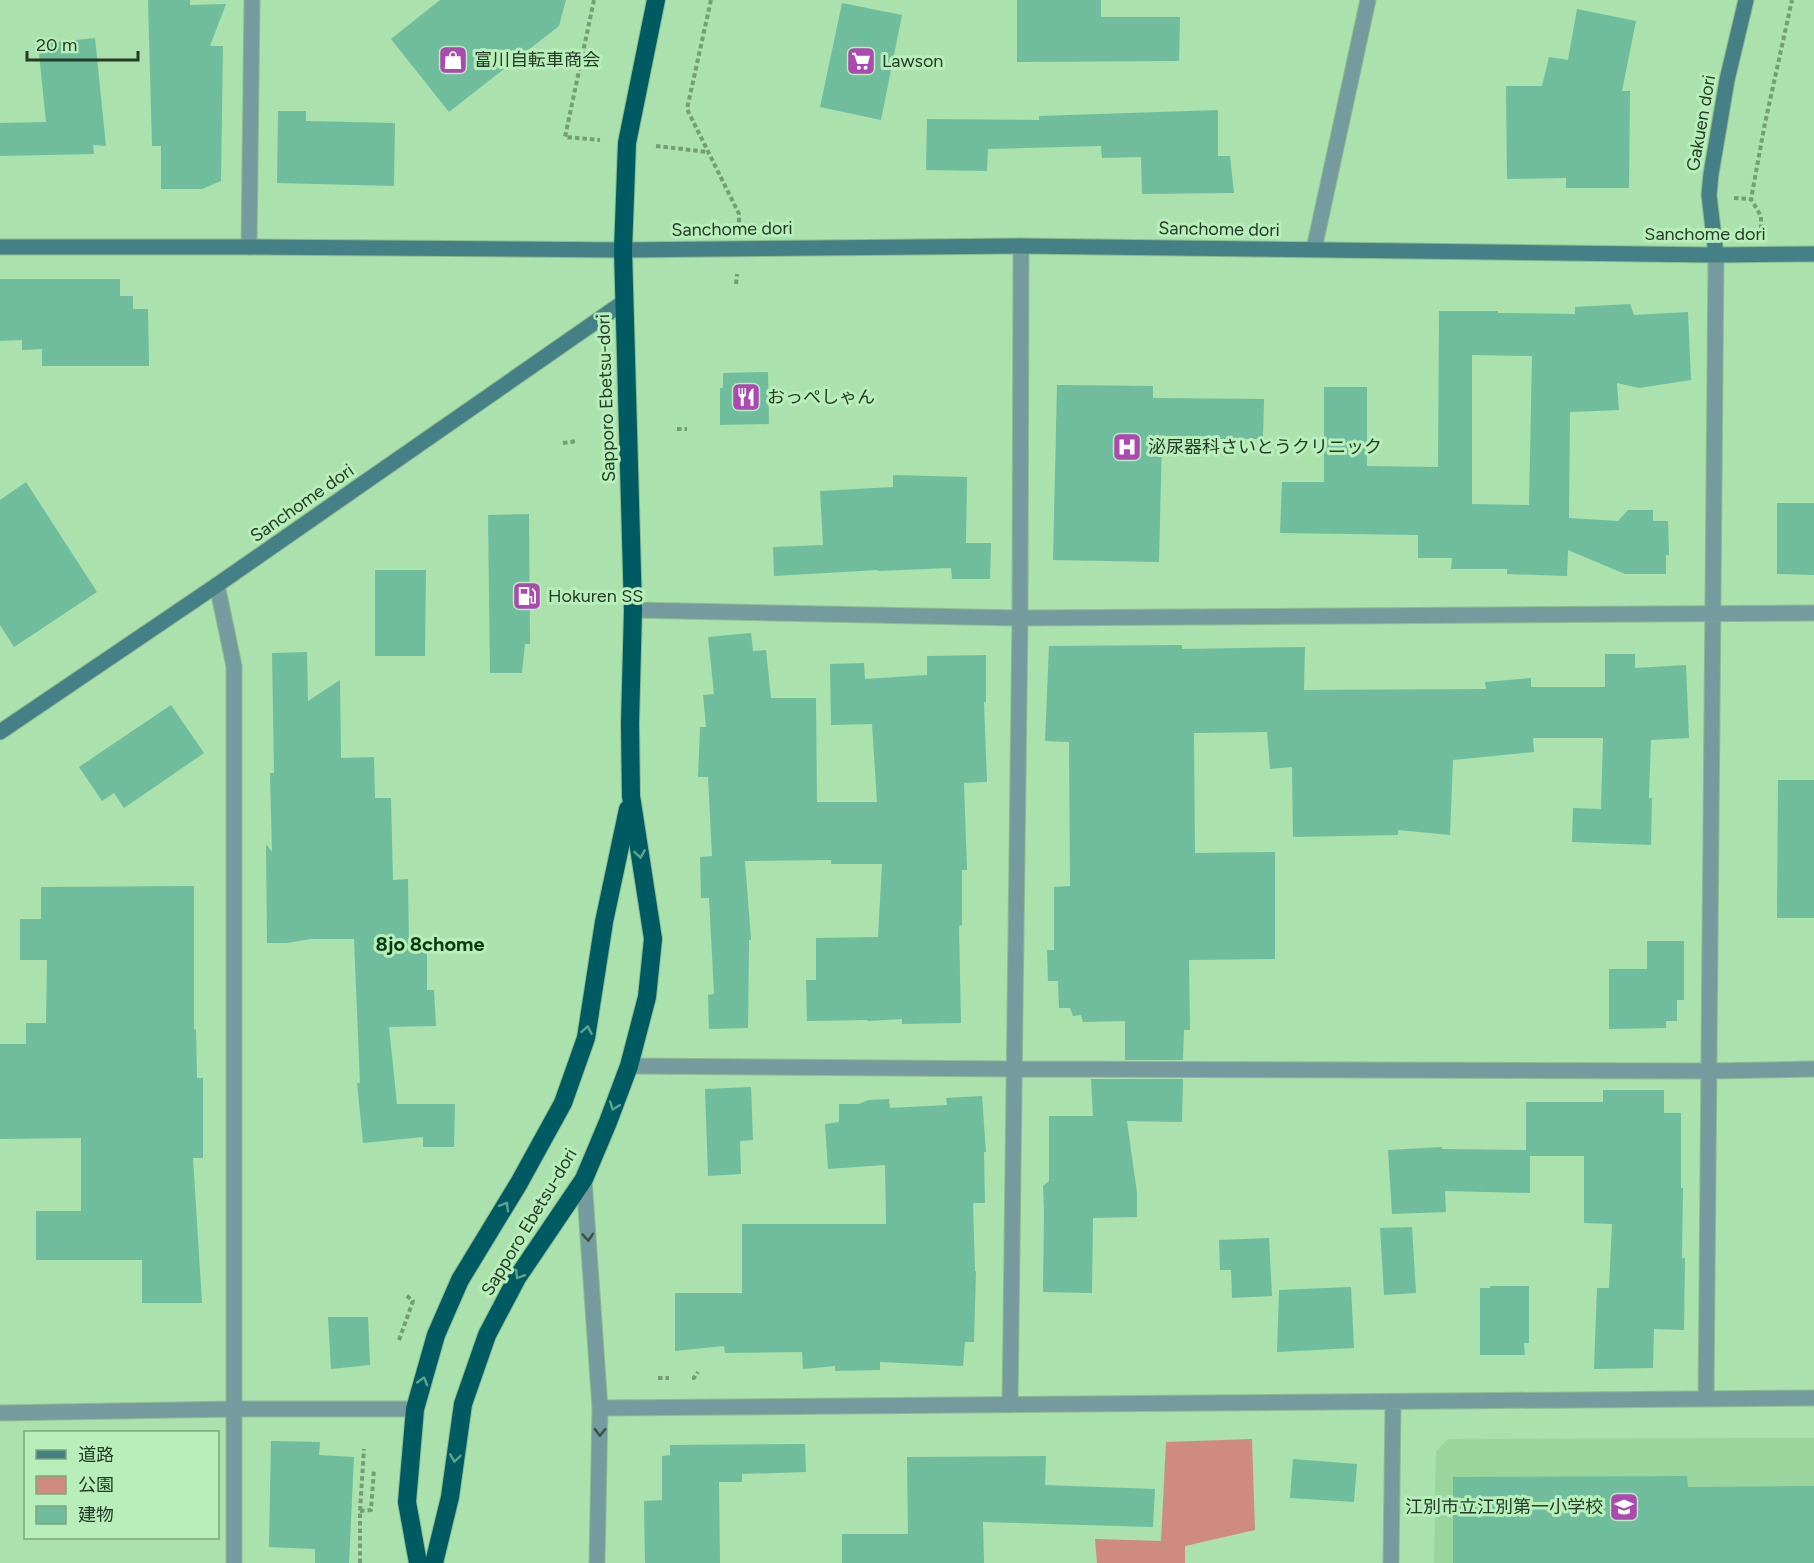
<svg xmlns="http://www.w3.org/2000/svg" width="1814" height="1563" font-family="Figtree,'Noto Sans JP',sans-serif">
  <rect width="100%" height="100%" fill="#aae1ac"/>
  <path fill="#99d59c" d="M 1814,1438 L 1814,1563 L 1434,1563 L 1436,1451 L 1448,1439 Z"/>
  <path fill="#cf8a82" d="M 1252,1439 L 1255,1530 L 1185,1546 L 1185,1563 L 1097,1563 L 1095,1539 L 1161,1541 L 1166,1442 Z"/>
  <path fill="#6fbd9d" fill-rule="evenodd" d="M 148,0 L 190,0 L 190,5 L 226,4 L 210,46 L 223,46 L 221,181 L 202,189 L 161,189 L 161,146 L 152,146 Z
    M 440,0 L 566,0 L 559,26 L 449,112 L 391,39 Z
    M 1017,0 L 1101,0 L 1101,17 L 1180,17 L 1179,61 L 1017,62 Z
    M 842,3 L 902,15 L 881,120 L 820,107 Z
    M 1577,9 L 1636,21 L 1622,91 L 1630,91 L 1629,188 L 1566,188 L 1566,178 L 1507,179 L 1506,86 L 1542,86 L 1549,57 L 1568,60 Z
    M 95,38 L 106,146 L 93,145 L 94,154 L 0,156 L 0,123 L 46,122 L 38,44 Z
    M 1218,110 L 1218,156 L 1230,156 L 1234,193 L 1142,194 L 1141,157 L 1102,158 L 1101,146 L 988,149 L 987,171 L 926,170 L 927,119 L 1039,120 L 1039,116 Z
    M 278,111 L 306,111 L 306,121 L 395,123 L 394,186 L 277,183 Z
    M 0,279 L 120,279 L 120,296 L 133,296 L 133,309 L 148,309 L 149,366 L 42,366 L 42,349 L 22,350 L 22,340 L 0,341 Z
    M 1630,304 L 1634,315 L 1688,312 L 1691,380 L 1639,388 L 1617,383 L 1619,410 L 1570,412 L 1569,518 L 1618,521 L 1628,510 L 1653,510 L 1653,521 L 1668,521 L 1669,555 L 1666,555 L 1666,574 L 1625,574 L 1568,550 L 1567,576 L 1507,574 L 1507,569 L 1451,569 L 1452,558 L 1418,558 L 1418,535 L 1280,533 L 1282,482 L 1324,482 L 1324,387 L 1367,387 L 1367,466 L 1438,467 L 1439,311 L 1498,311 L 1498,313 L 1575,314 L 1575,307 ZM 1472,355 L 1532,356 L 1529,505 L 1472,504 Z
    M 768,372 L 769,424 L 720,425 L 720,388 L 723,388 L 723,373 Z
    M 1057,385 L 1153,386 L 1153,398 L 1264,399 L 1263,439 L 1162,439 L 1159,562 L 1053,560 Z
    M 893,475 L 967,477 L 966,543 L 991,543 L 990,579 L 952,579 L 951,568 L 878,571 L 878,570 L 774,576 L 773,547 L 823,545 L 820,491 L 893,487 Z
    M 26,482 L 97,592 L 14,647 L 0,625 L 0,500 Z
    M 1777,503 L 1814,503 L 1814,575 L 1777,574 Z
    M 529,514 L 530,644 L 525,644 L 522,673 L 490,673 L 488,515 Z
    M 375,570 L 426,570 L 425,656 L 375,656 Z
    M 751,633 L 753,651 L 766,650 L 771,698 L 816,698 L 817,802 L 877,802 L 872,724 L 831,725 L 830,664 L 864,663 L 865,679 L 927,675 L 927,656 L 986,655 L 986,702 L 984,702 L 987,782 L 964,783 L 967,870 L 962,870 L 962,925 L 959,926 L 961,1023 L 902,1024 L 902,1019 L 868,1021 L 867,1020 L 807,1021 L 806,980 L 816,980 L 816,938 L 878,937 L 882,864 L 831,864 L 831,860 L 745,861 L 751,940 L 749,940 L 748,1028 L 709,1029 L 708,995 L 714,994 L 709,898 L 701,898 L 700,857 L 712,856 L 708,777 L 698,777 L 700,727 L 706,727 L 703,695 L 714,694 L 708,637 Z
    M 1182,645 L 1182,649 L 1305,647 L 1304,690 L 1486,689 L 1485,682 L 1531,678 L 1531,687 L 1605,687 L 1605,654 L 1635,654 L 1635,668 L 1686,665 L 1689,738 L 1651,740 L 1649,798 L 1652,798 L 1651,845 L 1572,842 L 1573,808 L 1601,809 L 1603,738 L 1533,738 L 1534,752 L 1453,760 L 1450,835 L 1398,830 L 1398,835 L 1293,837 L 1292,767 L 1270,769 L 1267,732 L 1194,733 L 1195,853 L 1275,852 L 1275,959 L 1189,960 L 1190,1030 L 1184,1030 L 1183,1060 L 1125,1060 L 1125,1021 L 1083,1022 L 1081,1015 L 1073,1016 L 1070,1008 L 1059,1008 L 1058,981 L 1048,981 L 1047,950 L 1054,950 L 1054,887 L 1070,886 L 1069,742 L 1045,741 L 1049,646 Z
    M 307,652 L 308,701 L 340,680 L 341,758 L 374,757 L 375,798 L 391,798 L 393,880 L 408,879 L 409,948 L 427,947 L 427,990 L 434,990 L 436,1026 L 389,1027 L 397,1104 L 455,1104 L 454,1147 L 423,1147 L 423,1137 L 363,1143 L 357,1083 L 360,1083 L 354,939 L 311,939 L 287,943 L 267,943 L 266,844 L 272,852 L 270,773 L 274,773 L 272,653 Z
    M 171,705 L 204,753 L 124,808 L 114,793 L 102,801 L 79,767 Z
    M 1778,780 L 1814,780 L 1814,918 L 1777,918 Z
    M 194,886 L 194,1029 L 196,1030 L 197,1078 L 203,1078 L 203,1158 L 193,1158 L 202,1303 L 142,1303 L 142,1260 L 36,1260 L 36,1211 L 81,1211 L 81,1138 L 0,1139 L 0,1044 L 26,1044 L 26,1023 L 46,1023 L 47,960 L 20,960 L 20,919 L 41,919 L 41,887 Z
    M 1647,941 L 1684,941 L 1684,1000 L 1677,1000 L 1677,1021 L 1666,1021 L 1666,1028 L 1609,1029 L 1609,969 L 1647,969 Z
    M 1091,1079 L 1183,1079 L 1182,1122 L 1127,1121 L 1137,1193 L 1137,1217 L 1093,1218 L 1092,1293 L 1043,1292 L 1044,1210 L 1043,1186 L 1049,1181 L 1049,1116 L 1093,1116 Z
    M 751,1087 L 753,1140 L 740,1141 L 741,1174 L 708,1176 L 705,1089 Z
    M 1603,1090 L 1664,1090 L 1664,1113 L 1681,1113 L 1681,1188 L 1683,1188 L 1682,1258 L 1685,1258 L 1684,1330 L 1654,1329 L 1653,1368 L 1594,1369 L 1597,1288 L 1609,1288 L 1612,1224 L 1584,1223 L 1584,1156 L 1530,1156 L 1530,1193 L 1445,1191 L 1446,1212 L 1392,1214 L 1388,1150 L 1442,1147 L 1442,1149 L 1526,1150 L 1526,1102 L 1603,1102 Z
    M 982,1096 L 986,1152 L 984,1152 L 985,1203 L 973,1203 L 975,1271 L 976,1271 L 974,1342 L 965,1342 L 963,1366 L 880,1362 L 880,1370 L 835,1371 L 835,1366 L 803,1369 L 802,1352 L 725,1353 L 724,1346 L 675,1351 L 675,1293 L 742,1293 L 742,1224 L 886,1224 L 885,1165 L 828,1169 L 825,1124 L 839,1122 L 839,1104 L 859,1104 L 868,1100 L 889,1099 L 890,1108 L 947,1105 L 946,1098 Z
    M 1412,1227 L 1416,1293 L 1384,1295 L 1380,1228 Z
    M 1269,1238 L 1272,1296 L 1232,1298 L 1231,1270 L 1220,1270 L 1219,1240 Z
    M 1490,1286 L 1529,1286 L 1529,1343 L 1524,1343 L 1525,1355 L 1480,1355 L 1480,1288 L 1490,1288 Z
    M 1351,1287 L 1354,1348 L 1277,1352 L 1279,1290 Z
    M 328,1317 L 368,1317 L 370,1365 L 331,1369 Z
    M 271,1441 L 320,1442 L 319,1455 L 354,1457 L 349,1563 L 315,1563 L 315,1549 L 269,1547 Z
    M 805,1444 L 806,1472 L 742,1474 L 742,1482 L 719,1482 L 720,1563 L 645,1563 L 644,1501 L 662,1500 L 662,1456 L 670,1455 L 670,1445 Z
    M 1046,1456 L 1045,1485 L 1155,1489 L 1153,1527 L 983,1522 L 984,1563 L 842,1563 L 842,1534 L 908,1534 L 907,1457 Z
    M 1293,1459 L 1357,1464 L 1354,1502 L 1290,1498 Z
    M 1687,1476 L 1688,1487 L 1814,1486 L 1814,1563 L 1453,1563 L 1453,1477 Z"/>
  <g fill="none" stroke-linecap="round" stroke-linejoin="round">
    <g stroke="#8dbc8f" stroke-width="17">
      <path id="street" d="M 249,247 L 252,0
        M 1314,249 L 1368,0
        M 217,585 L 234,666 L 234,1563
        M 633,610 L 1020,618 L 1814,613
        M 629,1066 L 1014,1069 L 1709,1071 L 1814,1069
        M 584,1179 L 600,1408 L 597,1563
        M 1706,1399 L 1716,255
        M 1010,1405 L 1020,618 L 1021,246
        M 600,1408 L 1814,1398
        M 0,1413 L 234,1409 L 415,1409
        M 1391,1563 L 1393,1402"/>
    </g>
    <g stroke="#8dbc8f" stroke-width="17">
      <path id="secondary" d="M 0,247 L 249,247 L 623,250 L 1021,246 L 1716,255 L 1814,254
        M 1716,255 L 1709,195 L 1711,174 L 1727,80 L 1746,0
        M 0,732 L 217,585 L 624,302"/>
    </g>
    <g stroke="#8dbc8f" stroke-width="20">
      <path id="highway" d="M 418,1563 L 407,1502 L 415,1409 L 436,1335 L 460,1280 L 519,1183 L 563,1103 L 586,1038 L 604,922 L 628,809
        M 434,1563 L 450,1497 L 463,1404 L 487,1335 L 517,1278 L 584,1179 L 608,1122 L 629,1066 L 647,997 L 653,939 L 631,796 L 630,723 L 633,610 L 623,250 L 627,143 L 656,0"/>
    </g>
    <path stroke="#749d76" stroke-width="4" stroke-dasharray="4.5 3" stroke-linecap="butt" d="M 594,0 L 565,137 L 600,140
      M 711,0 L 687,109 L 739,214 L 739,224
      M 656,146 L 708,152
      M 1734,198 L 1751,199
      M 1761,229 L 1761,216 L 1751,199 L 1765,123 L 1792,0
      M 736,284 L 737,274
      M 677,429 L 687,429
      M 563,443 L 577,441
      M 399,1340 L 413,1301 L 406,1295
      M 658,1378 L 669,1378
      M 692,1378 L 694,1378 L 698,1372
      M 360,1511 L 371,1510 L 374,1469
      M 360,1563 L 360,1511 L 364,1449"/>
    <use href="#street" stroke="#769b9f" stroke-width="15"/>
    <use href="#secondary" stroke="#468087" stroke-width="15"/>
    <use href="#highway" stroke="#005a62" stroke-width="18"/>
  </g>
  <defs><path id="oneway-chevron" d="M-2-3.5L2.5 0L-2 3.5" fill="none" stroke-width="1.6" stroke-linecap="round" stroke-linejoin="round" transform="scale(1.5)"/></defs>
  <g stroke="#5ca48e">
    <use href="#oneway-chevron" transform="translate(640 854) rotate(81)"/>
    <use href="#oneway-chevron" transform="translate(587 1030) rotate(-80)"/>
    <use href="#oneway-chevron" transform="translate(614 1106) rotate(110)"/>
    <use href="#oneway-chevron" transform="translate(505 1206) rotate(-59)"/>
    <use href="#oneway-chevron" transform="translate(519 1275) rotate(121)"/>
    <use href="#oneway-chevron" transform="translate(423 1381) rotate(-74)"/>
    <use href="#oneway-chevron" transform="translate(455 1458) rotate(98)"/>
  </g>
  <g stroke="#395345">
    <use href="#oneway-chevron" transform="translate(588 1237) rotate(86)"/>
    <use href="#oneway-chevron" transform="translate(600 1432) rotate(91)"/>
  </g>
  <defs>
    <g id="shop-square" transform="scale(1.5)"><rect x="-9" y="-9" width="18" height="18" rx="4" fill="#ac49b0" stroke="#b7eeb9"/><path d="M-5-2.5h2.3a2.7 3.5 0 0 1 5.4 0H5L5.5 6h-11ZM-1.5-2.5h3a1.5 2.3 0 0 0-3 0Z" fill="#fff"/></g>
    <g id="supermarket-square" transform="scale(1.5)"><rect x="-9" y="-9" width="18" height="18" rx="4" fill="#ac49b0" stroke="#b7eeb9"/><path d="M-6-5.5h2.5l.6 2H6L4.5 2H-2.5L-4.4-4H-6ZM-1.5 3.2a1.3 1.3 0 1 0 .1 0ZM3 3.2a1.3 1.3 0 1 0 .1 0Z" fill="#fff"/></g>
    <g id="restaurant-square" transform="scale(1.5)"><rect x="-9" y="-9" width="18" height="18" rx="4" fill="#ac49b0" stroke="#b7eeb9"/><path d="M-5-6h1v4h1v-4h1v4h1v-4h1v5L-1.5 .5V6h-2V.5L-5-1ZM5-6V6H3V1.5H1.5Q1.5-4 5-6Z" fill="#fff"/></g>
    <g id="hospital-square" transform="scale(1.5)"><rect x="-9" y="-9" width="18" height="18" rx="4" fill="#ac49b0" stroke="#b7eeb9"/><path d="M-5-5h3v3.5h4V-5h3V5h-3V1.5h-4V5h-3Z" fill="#fff"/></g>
    <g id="fuel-square" transform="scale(1.5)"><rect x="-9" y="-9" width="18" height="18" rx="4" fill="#ac49b0" stroke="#b7eeb9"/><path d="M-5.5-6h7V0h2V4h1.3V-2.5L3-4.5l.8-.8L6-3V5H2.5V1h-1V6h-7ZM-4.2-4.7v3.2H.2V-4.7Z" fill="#fff"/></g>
    <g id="school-square" transform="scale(1.5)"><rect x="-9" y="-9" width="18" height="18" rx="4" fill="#ac49b0" stroke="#b7eeb9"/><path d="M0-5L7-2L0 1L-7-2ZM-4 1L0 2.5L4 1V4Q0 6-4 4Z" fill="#fff"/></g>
  </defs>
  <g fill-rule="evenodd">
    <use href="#shop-square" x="453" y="60"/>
    <use href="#supermarket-square" x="861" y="61"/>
    <use href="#restaurant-square" x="746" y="397"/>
    <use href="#hospital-square" x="1127" y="447"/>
    <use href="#fuel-square" x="527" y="596"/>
    <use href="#school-square" x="1624" y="1507"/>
  </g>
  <g text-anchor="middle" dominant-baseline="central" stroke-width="6" stroke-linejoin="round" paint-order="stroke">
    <g font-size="18" fill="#253b27" stroke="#b7eeb9" text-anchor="start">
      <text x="474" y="60">富川自転車商会</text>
      <text x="882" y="61">Lawson</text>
      <text x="767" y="397">おっぺしゃん</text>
      <text x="1148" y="447">泌尿器科さいとうクリニック</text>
      <text x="548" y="596">Hokuren SS</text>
      <text x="1603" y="1507" text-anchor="end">江別市立江別第一小学校</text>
    </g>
    <g font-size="18" fill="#253b27" stroke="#b7eeb9">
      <text transform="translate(1701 123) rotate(-80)">Gakuen dori</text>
      <text transform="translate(732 229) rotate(-1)">Sanchome dori</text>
      <text transform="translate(1219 229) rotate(1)">Sanchome dori</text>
      <text x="1705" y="234">Sanchome dori</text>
      <text transform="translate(606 398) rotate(-92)">Sapporo Ebetsu-dori</text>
      <text transform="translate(302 503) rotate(-35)">Sanchome dori</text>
      <text transform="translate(529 1222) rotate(-59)">Sapporo Ebetsu-dori</text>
    </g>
    <g font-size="20" font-weight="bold" fill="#043c10" stroke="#b7eeb9">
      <text x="430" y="944">8jo 8chome</text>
    </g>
  </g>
  <rect x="24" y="1431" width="195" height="108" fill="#b7eeb9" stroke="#7da67f" stroke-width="1.5"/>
  <rect x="36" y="1450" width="30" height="9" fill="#468087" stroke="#7da67f" stroke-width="1.5"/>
  <text x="78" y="1461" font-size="18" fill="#253b27">道路</text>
  <rect x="36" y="1476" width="30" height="18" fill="#cf8a82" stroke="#7da67f" stroke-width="1.5"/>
  <text x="78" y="1491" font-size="18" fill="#253b27">公園</text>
  <rect x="36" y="1506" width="30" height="18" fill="#6fbd9d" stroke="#7da67f" stroke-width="1.5"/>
  <text x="78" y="1521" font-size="18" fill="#253b27">建物</text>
  <path d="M27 51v9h111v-9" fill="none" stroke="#253b27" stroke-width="3"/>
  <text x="36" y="51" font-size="18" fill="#253b27" stroke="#b7eeb9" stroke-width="4.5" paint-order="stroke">20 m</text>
</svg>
